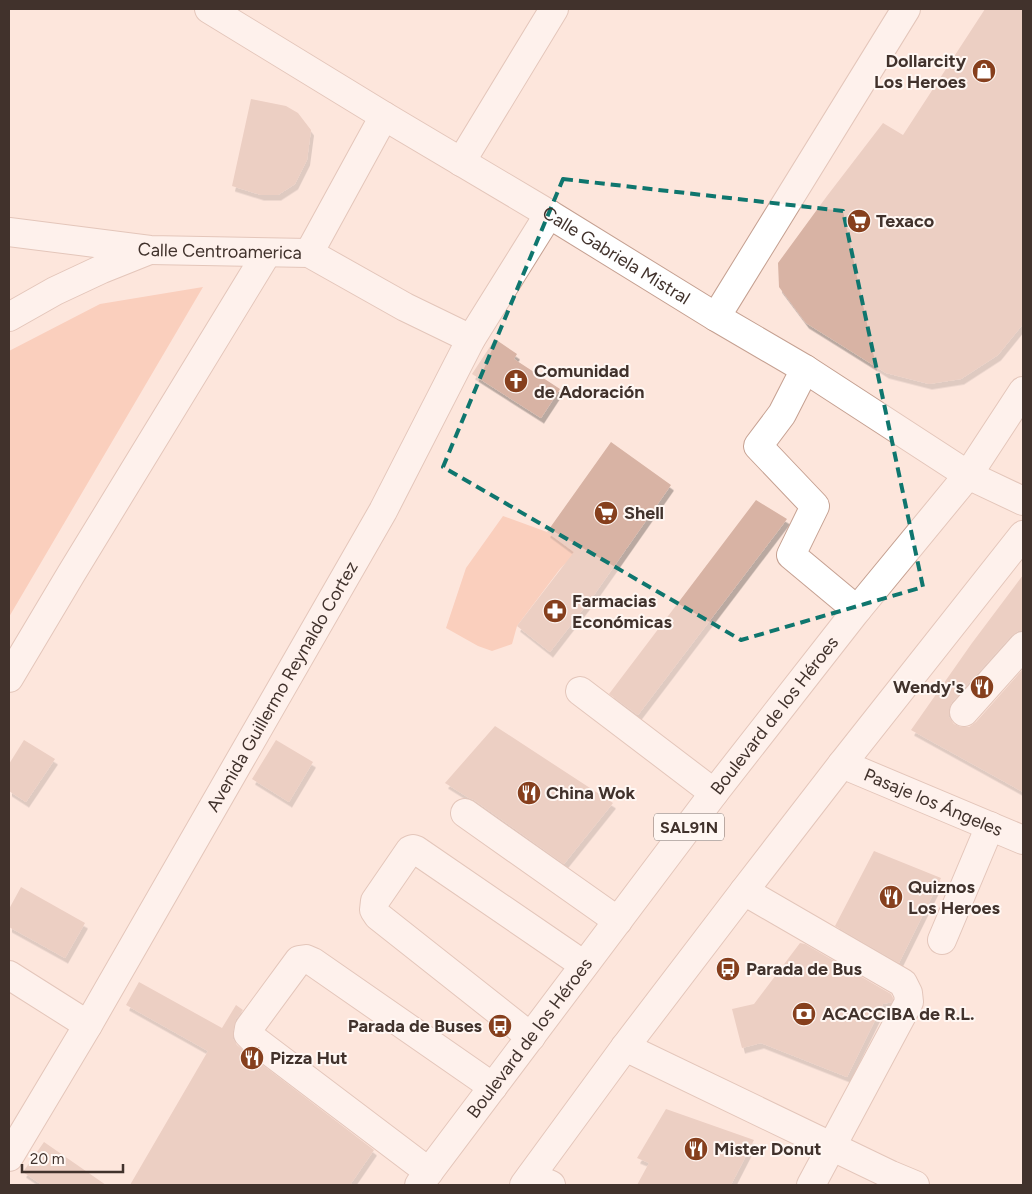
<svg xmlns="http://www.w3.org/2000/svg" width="1032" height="1194" font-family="Figtree,sans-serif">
  <defs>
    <filter id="shadow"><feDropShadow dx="3" dy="5.5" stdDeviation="0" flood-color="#0004"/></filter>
  </defs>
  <rect width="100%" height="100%" fill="#fde6dc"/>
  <path fill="#f6b397" d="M 203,287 L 9,617 L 9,351 L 100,304 Z
    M 503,516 L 547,532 L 576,553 L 560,569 L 517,626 L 512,644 L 492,651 L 478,646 L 446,628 L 466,568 Z"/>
  <path fill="#d8b3a4" filter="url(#shadow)" d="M 985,9 L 1023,9 L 1023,324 L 998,355 L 961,379 L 929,384 L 886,373 L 806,323 L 779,287 L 778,263 L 827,196 L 883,123 L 903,135 Z
    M 251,99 L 286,106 L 298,113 L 311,130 L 307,160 L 295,184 L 278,195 L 261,195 L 232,186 Z
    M 495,339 L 517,354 L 514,359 L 560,389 L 541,418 L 472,374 Z
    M 611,442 L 671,485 L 594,595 L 550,652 L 517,626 L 574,552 L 547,532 Z
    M 756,500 L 787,519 L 638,715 L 609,694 Z
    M 1023,575 L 1023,631 L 1018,631 L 1011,636 L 952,702 L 949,709 L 949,717 L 954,724 L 961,727 L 969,727 L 976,722 L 1023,669 L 1023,792 L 911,730 L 972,643 Z
    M 495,726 L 613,803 L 564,864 L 474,800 L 469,798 L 445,783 Z
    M 24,740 L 55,759 L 26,802 L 9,791 L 9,764 Z
    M 276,740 L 313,762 L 289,802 L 252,779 Z
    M 874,851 L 941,878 L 899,963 L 835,926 Z
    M 21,887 L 85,923 L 65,958 L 9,927 L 9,909 Z
    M 800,943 L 805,944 L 891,994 L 893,998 L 892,1002 L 883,1004 L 847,1077 L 761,1043 L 742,1048 L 732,1009 L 754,1004 Z
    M 139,982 L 222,1028 L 236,1005 L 243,1010 L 236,1019 L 233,1031 L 233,1039 L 237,1045 L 243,1050 L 374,1150 L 350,1185 L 130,1185 L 208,1051 L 126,1005 Z
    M 666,1109 L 754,1140 L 731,1185 L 637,1185 L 649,1163 L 637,1158 Z
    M 44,1142 L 106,1185 L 42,1185 L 23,1172 Z"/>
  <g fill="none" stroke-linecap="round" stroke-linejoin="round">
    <g stroke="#c5a091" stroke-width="30">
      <g id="minor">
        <path id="s1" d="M 209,9 L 384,116 L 549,214 L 716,317 L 805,369 L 968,475 L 1023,501"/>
        <path d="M 461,162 L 554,9"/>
        <path id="s2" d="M 9,232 L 150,250 L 309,253 L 405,307 L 471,339"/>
        <path d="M 309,253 L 384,116"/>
        <path d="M 9,317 L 55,291 L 102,269 L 147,251"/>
        <path d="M 716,317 L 906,9"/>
        <path d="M 805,369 L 782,414 L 758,446 L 815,506 L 791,555 L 857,610"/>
        <path d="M 9,678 L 71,574 L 267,253"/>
        <path d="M 580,691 L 714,793"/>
        <path d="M 964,712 L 1023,646"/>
        <path id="s3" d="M 842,764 L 1023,840"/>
        <path d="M 465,813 L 618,921"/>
        <path d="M 744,891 L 903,983 L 908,993 L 909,1002 L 811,1185"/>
        <path d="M 942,940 L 990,826"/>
        <path d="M 9,975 L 88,1025"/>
        <path d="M 531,1037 L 378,916 L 374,910 L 375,901 L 410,850 L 413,849 L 416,850 L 584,965"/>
        <path d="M 625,1047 L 891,1175 L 915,1185"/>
        <path id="s4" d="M 9,1157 L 88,1025 L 383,511 L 471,339 L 549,214"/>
        <path d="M 429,1172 L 252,1038 L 248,1034 L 249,1028 L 299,960 L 306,959 L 313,962 L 493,1087"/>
        <path d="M 531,1176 L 551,1185"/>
      </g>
    </g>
    <g stroke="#c5a091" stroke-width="30">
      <g id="major">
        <path id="s5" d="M 419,1185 L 714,793 L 857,610 L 968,475 L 1023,391"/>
        <path d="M 524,1185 L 625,1047 L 744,891 L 842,764 L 1023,535"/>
      </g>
    </g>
    <use href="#minor" stroke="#fff" stroke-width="28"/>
    <use href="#major" stroke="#fff" stroke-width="28"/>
  </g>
  <path d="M0 0H1032V1194H0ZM 563,179 L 843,211 L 923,587 L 741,640 L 443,467 Z" fill="#fde6dc" fill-opacity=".55" fill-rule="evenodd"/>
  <path fill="none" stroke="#0f766e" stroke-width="4" stroke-dasharray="10 6" stroke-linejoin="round" d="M 563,179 L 843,211 L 923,587 L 741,640 L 443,467 Z"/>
  <defs>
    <g id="shop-disc" transform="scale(1.25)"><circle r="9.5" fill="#863f1d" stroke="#fff7f3"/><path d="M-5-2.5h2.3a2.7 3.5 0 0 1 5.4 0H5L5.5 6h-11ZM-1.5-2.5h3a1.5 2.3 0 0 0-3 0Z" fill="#fff"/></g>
    <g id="supermarket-disc" transform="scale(1.25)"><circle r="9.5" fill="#863f1d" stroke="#fff7f3"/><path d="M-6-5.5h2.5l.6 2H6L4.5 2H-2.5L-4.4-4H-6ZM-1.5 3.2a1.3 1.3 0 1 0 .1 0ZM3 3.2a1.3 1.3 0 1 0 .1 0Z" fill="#fff"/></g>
    <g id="church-disc" transform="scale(1.25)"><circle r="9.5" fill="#863f1d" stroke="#fff7f3"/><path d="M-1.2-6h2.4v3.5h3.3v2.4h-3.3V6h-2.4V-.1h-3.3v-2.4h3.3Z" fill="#fff"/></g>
    <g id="pharmacy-disc" transform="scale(1.25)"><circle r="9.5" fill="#863f1d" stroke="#fff7f3"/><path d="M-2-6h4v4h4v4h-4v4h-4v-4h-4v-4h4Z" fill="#fff"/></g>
    <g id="restaurant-disc" transform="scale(1.25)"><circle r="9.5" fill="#863f1d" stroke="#fff7f3"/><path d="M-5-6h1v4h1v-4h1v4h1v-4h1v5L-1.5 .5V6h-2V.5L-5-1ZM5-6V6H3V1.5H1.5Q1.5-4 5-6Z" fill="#fff"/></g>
    <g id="bus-disc" transform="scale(1.25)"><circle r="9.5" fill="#863f1d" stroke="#fff7f3"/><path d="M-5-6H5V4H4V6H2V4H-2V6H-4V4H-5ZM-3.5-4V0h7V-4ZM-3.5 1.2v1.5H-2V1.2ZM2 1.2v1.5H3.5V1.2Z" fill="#fff"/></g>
    <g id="bank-disc" transform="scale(1.25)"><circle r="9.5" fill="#863f1d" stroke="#fff7f3"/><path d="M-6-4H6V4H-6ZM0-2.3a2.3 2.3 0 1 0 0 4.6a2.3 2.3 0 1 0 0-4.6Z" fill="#fff"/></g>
  </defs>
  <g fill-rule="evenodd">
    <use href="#shop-disc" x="984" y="71"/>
    <use href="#supermarket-disc" x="859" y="221"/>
    <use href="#church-disc" x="516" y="381"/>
    <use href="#supermarket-disc" x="606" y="513"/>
    <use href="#pharmacy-disc" x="555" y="611"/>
    <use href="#restaurant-disc" x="982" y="687"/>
    <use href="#restaurant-disc" x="529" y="793"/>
    <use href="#restaurant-disc" x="891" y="897"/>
    <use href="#bus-disc" x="728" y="969"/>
    <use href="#bank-disc" x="804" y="1014"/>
    <use href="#bus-disc" x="500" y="1026"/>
    <use href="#restaurant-disc" x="252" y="1058"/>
    <use href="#restaurant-disc" x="696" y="1149"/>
  </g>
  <g text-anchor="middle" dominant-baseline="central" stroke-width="4" stroke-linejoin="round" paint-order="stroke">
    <rect fill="#fff7f3" stroke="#7a6d68" stroke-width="1" x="654" y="813.5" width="70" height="27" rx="4"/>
    <g font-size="16" font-weight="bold" fill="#41322c">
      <text x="689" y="827">SAL91N</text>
    </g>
    <g font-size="18" font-weight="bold" fill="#41322c" stroke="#fff7f3" text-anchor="start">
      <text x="966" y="61" text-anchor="end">Dollarcity<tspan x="966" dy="21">Los Heroes</tspan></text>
      <text x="876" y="221">Texaco</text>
      <text x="534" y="371">Comunidad<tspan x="534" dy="21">de Adoración</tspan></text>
      <text x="624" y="513">Shell</text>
      <text x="572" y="601">Farmacias<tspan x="572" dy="21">Económicas</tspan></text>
      <text x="964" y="687" text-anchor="end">Wendy's</text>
      <text x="546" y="793">China Wok</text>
      <text x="908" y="887">Quiznos<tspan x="908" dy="21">Los Heroes</tspan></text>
      <text x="746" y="969">Parada de Bus</text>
      <text x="822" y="1014">ACACCIBA de R.L.</text>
      <text x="482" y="1026" text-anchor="end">Parada de Buses</text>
      <text x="270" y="1058">Pizza Hut</text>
      <text x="714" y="1149">Mister Donut</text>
    </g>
    <g font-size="18" fill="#41322c" stroke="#fff7f3">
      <text stroke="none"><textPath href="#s2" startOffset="212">Calle Centroamerica</textPath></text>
      <text stroke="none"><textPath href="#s1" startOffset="476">Calle Gabriela Mistral</textPath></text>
      <text stroke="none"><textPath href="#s4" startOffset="544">Avenida Guillermo Reynaldo Cortez</textPath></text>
      <text stroke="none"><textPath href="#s5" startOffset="589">Boulevard de los Héroes</textPath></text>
      <text stroke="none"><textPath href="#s3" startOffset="99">Pasaje los Ángeles</textPath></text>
      <text stroke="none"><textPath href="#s5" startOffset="184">Boulevard de los Héroes</textPath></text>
    </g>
  </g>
  <rect width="1032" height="1194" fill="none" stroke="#41322c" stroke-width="20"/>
  <path d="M22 1164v8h101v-8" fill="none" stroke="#41322c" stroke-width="2.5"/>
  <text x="30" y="1164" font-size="15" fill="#41322c" stroke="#fff7f3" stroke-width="4" paint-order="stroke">20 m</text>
</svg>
